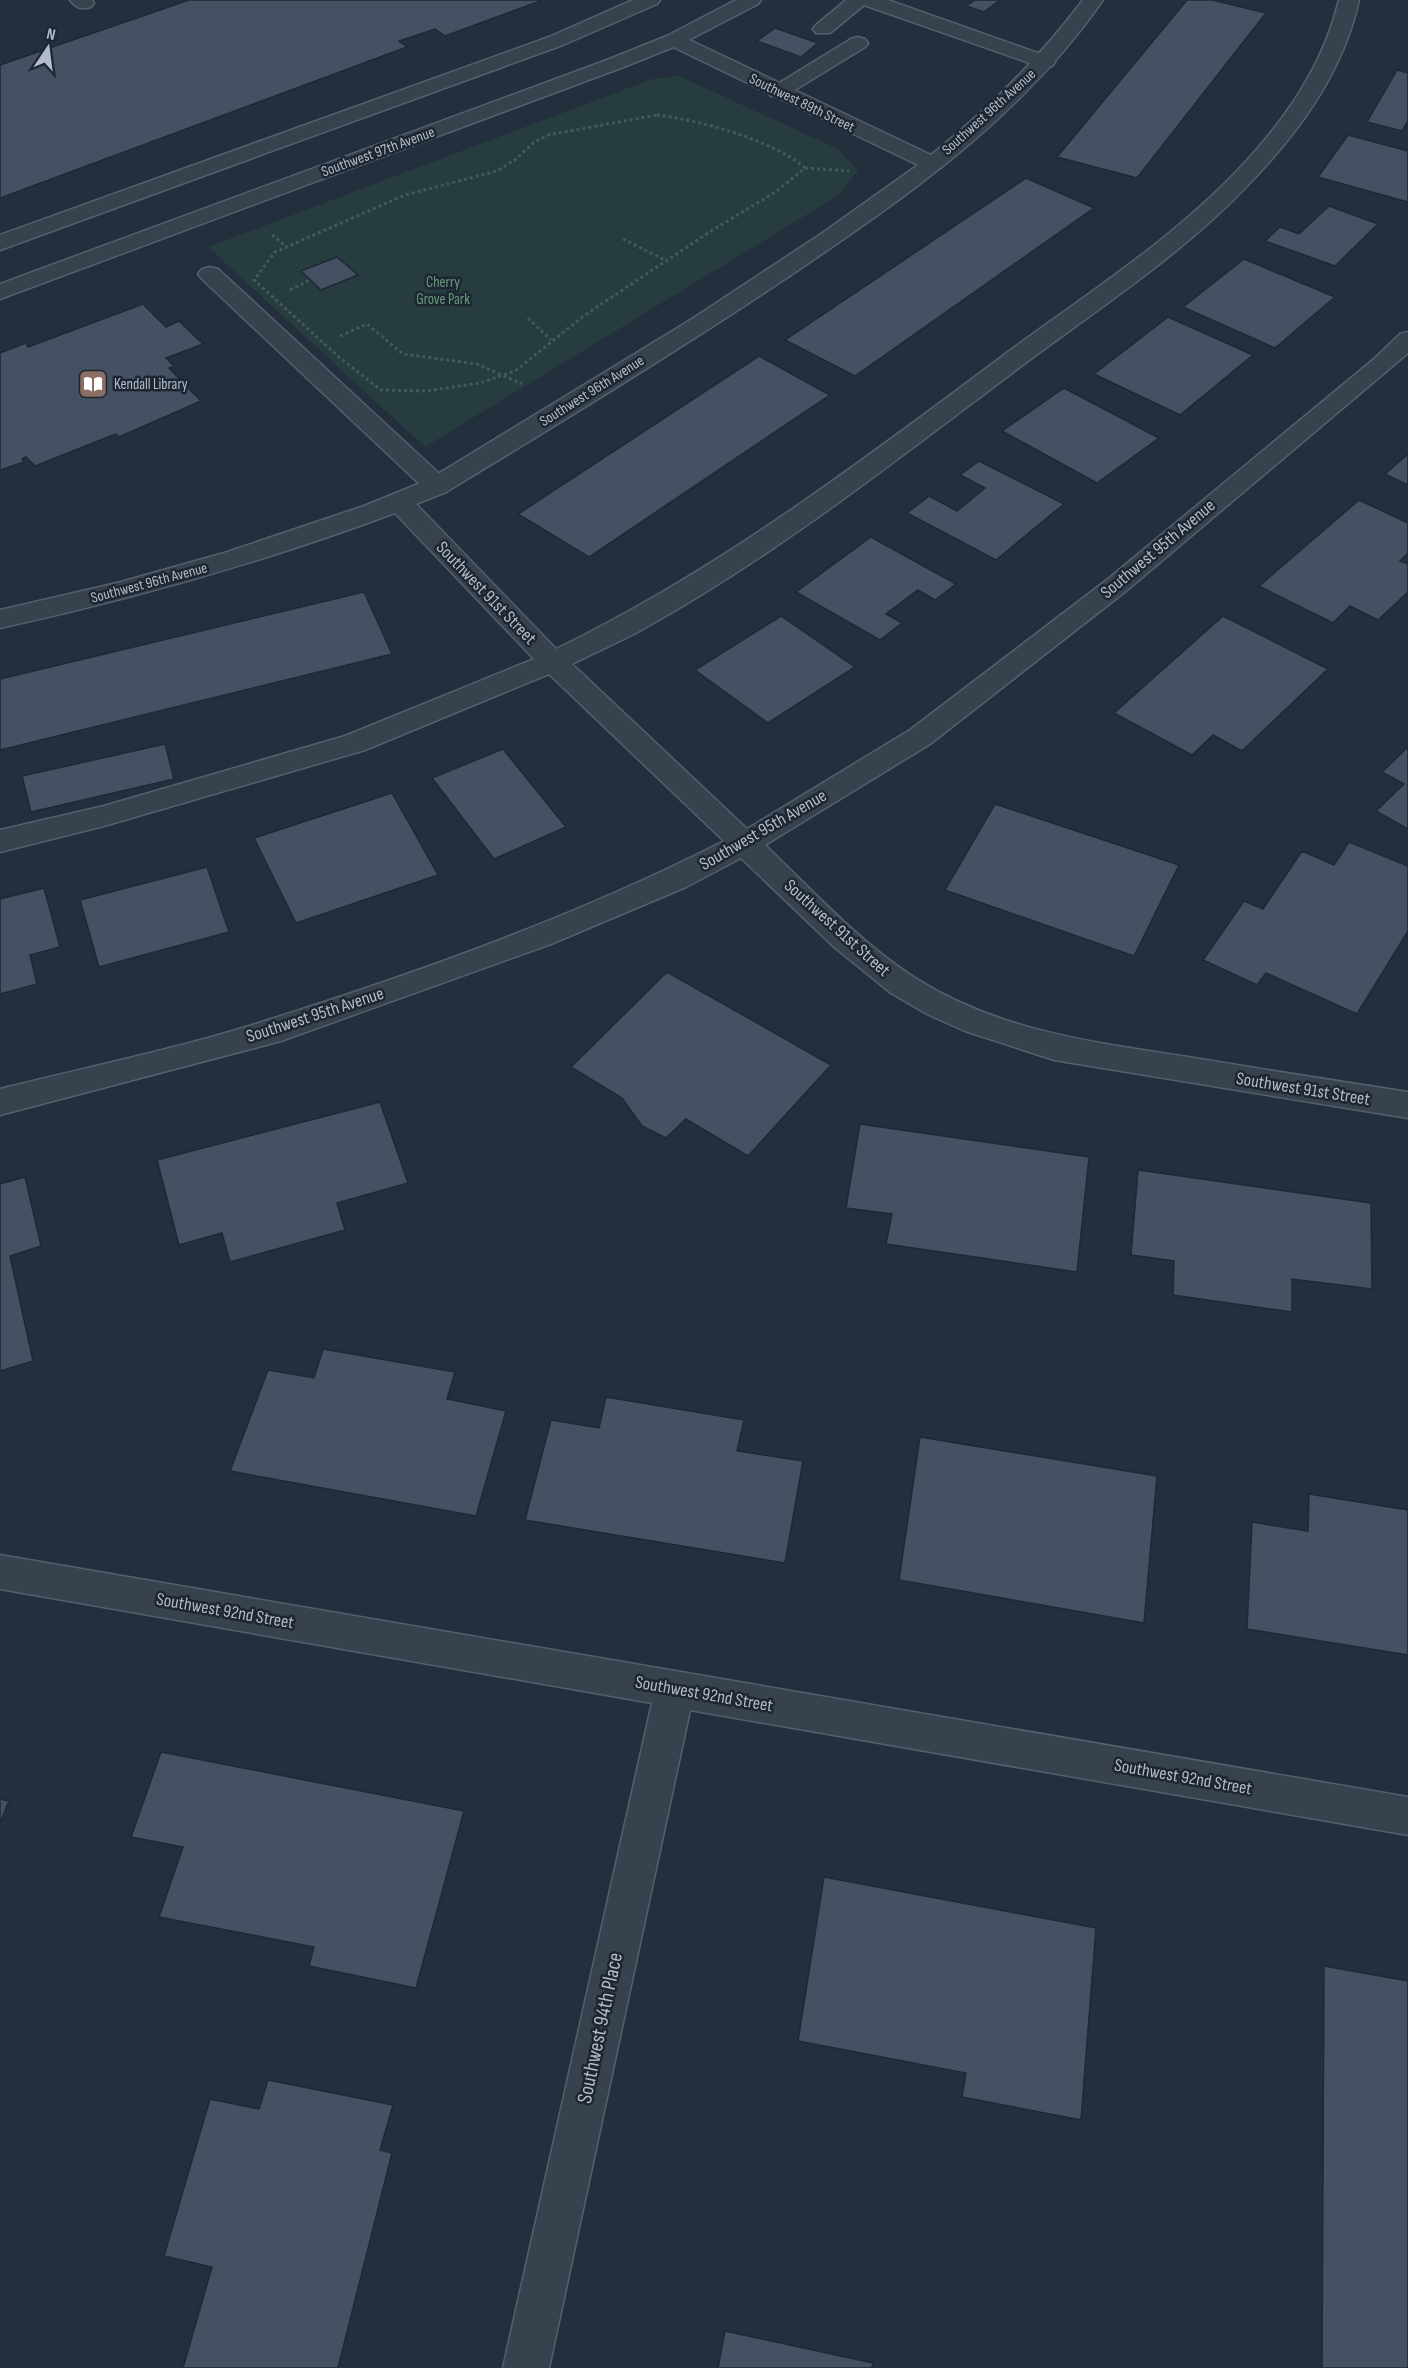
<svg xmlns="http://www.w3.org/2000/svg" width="1408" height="2368" font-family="'Sofia Sans Condensed',sans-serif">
  <rect width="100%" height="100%" fill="#242f3e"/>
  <path fill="#263c3f" d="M 679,76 L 838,149 L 858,171 L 839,195 L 425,447 L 208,247 L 652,79 Z"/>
  <path fill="#455162" stroke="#1f2835" stroke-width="1.5" d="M 189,0 L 543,0 L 445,36 L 435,29 L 399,41 L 407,47 L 0,198 L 0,65 Z
    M 975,0 L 1000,0 L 984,12 L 966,6 Z
    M 1187,0 L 1212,0 L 1266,13 L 1137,178 L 1057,157 Z
    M 775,28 L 818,43 L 801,57 L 757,41 Z
    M 1397,70 L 1408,73 L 1408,121 L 1402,131 L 1367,122 Z
    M 1348,135 L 1408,151 L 1408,202 L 1318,177 Z
    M 1026,178 L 1094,208 L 855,376 L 785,340 Z
    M 1329,206 L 1378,224 L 1335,266 L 1265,241 L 1280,227 L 1299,234 Z
    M 337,257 L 358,275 L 321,290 L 301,271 Z
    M 1244,259 L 1335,297 L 1275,348 L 1183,307 Z
    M 143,304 L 166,327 L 179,321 L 203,344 L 166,358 L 174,366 L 169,368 L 201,401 L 119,437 L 116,434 L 35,466 L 26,457 L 22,459 L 24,462 L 0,470 L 0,353 L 26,343 L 28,347 Z
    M 1168,317 L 1253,355 L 1180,415 L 1094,374 Z
    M 759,356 L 830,395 L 589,557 L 518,514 Z
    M 1064,388 L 1159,438 L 1097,483 L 1002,431 Z
    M 1408,454 L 1408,485 L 1385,474 Z
    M 979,461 L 1064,504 L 996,560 L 907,513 L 929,496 L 957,511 L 985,488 L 960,475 Z
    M 1359,500 L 1408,523 L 1408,553 L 1400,561 L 1408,564 L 1408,592 L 1378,620 L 1350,606 L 1333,623 L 1259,586 Z
    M 871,537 L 956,584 L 935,600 L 918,590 L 886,614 L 902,623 L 880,640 L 796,592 Z
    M 364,592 L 392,654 L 0,750 L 0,679 Z
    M 781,616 L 855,667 L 768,723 L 695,670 Z
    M 1223,616 L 1328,669 L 1242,751 L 1213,735 L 1192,755 L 1114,713 Z
    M 165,744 L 174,779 L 31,812 L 22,776 Z
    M 1408,747 L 1408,829 L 1376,811 L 1404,784 L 1382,772 Z
    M 503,749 L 566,827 L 494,859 L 432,778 Z
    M 392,793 L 438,875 L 296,923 L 254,838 Z
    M 995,804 L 1179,865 L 1134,956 L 945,890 Z
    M 1349,842 L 1408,866 L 1408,931 L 1357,1014 L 1266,973 L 1257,985 L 1203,960 L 1244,901 L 1263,909 L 1302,851 L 1334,865 Z
    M 207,867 L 229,932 L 99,967 L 80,900 Z
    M 44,888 L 60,947 L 30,955 L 37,984 L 0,994 L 0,899 Z
    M 667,972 L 831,1065 L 748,1156 L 686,1119 L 666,1138 L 642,1126 L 622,1098 L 571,1067 Z
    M 380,1102 L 408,1183 L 337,1203 L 345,1230 L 230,1262 L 222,1233 L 179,1245 L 157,1160 Z
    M 860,1124 L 1089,1157 L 1077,1272 L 886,1244 L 892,1214 L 846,1208 Z
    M 1138,1170 L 1371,1203 L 1372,1289 L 1292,1279 L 1292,1312 L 1173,1295 L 1174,1261 L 1131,1255 Z
    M 25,1177 L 41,1246 L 10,1256 L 33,1361 L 0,1371 L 0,1184 Z
    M 323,1349 L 455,1372 L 447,1399 L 506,1411 L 476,1516 L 230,1471 L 268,1370 L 314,1378 Z
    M 606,1397 L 744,1420 L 737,1451 L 803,1461 L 785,1563 L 525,1520 L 551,1420 L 599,1428 Z
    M 920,1437 L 1157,1476 L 1144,1623 L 899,1580 Z
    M 1309,1494 L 1408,1510 L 1408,1655 L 1247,1629 L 1252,1522 L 1308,1531 Z
    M 161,1752 L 464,1811 L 416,1988 L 309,1966 L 314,1947 L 159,1917 L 183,1847 L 131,1837 Z
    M 0,1799 L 9,1801 L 0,1823 Z
    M 824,1877 L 1096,1928 L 1081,2120 L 962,2097 L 966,2073 L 798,2041 Z
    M 1324,1966 L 1408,1981 L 1408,2368 L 1322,2368 Z
    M 268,2080 L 393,2105 L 380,2150 L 392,2153 L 338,2368 L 183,2368 L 212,2267 L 164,2256 L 210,2099 L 259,2109 Z
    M 725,2331 L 873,2363 L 872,2368 L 718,2368 Z"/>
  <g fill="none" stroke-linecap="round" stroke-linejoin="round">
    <g stroke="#565f6c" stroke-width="3">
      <path id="service" d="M 70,0 L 92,0 L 94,3 L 91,7 C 82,10 76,8 70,0 Z
        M 846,0 L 888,0 L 1052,58 L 1055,62 L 1052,66 L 1038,66 L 864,5 L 830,33 L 816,33 L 813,29 L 816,25 Z
        M 858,37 L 865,39 L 868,43 L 865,47 L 785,96 L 771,96 L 767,92 L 771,88 L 851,39 Z
        M 210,267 L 218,269 L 446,480 L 450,486 L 446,492 L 437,494 L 428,492 L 202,279 L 198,274 L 202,269 Z"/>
    </g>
    <g stroke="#565f6c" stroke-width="3">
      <path id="minor" d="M 1083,0 L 1103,0 C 1022,117 905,198 788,277 C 676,352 561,422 446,492 L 416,504 L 556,649 C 721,569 866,458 1012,349 C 1097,287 1188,229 1257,149 C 1296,104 1325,57 1339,0 L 1359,0 C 1343,73 1298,134 1246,187 C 1181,255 1099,308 1024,364 C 900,457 778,554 643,629 C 620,642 595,652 572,664 L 747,829 L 910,730 L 1108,579 L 1374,359 L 1400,334 L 1408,332 L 1408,353 L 1126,591 L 930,744 L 765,845 C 812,890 859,942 915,978 C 999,1031 1091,1042 1188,1057 C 1261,1069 1335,1081 1408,1092 L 1408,1118 L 1054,1060 L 965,1031 L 927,1014 L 891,993 L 833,946 L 741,858 L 686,887 L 551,944 L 281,1041 L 0,1115 L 0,1089 C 88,1067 182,1048 268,1020 C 423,971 579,915 724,841 L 549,674 L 365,750 L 104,826 L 0,852 L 0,830 L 104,806 L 345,736 L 534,659 L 395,513 C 266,561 134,599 0,628 L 0,610 L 117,583 L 224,553 L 364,506 L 428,480 L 692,319 L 821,234 L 918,165 L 667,44 L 664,40 L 667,36 L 681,36 L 931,155 C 989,109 1039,58 1083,0 Z
        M 0,1555 L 1408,1797 L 1408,1835 L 690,1710 L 549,2368 L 503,2368 L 652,1703 L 0,1589 Z"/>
    </g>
    <g stroke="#565f6c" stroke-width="3">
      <path id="tertiary" d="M 633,0 L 660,0 L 657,4 L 563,45 L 0,250 L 0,235 L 549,37 Z
        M 736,0 L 761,0 L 758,4 L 681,44 L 621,68 L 0,299 L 0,284 L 607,60 L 667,36 Z"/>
    </g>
    <path stroke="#44595c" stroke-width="3" stroke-dasharray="3 3" stroke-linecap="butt" d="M 657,115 C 699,120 773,140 805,168 L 777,191 L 711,231 L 585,315 L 515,371 L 480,383 L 426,391 L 381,390 L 340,358 L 254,280 L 275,252 L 405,195 L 497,171 L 516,159 L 533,143 L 548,135 Z
      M 805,168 L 849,171
      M 272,235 L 287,247
      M 623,239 L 667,261
      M 290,290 L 310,280
      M 528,318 L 551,340
      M 340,336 L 367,324 L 403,354 L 477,364 L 522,384"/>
    <use href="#service" fill="#38414e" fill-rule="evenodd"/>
    <use href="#minor" fill="#38414e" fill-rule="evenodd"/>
    <use href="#tertiary" fill="#38414e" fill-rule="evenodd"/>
  </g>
  <defs>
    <g id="library-square" transform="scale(1.5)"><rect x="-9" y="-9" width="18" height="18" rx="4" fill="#8d6e63" stroke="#1d2633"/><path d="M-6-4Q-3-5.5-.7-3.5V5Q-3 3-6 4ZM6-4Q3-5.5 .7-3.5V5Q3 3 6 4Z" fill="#fff"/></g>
  </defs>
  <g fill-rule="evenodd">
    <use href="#library-square" x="93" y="384"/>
  </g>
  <g text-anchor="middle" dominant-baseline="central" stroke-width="5" stroke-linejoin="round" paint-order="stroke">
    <g font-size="15" fill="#b4bcc9" stroke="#1d2633">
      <text transform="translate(802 103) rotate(26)">Southwest 89th Street</text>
      <text transform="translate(989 112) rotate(-42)">Southwest 96th Avenue</text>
      <text transform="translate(378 152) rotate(-20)">Southwest 97th Avenue</text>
      <text transform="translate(592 391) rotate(-32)">Southwest 96th Avenue</text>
      <text transform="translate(149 583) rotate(-15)">Southwest 96th Avenue</text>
    </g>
    <g font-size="15" fill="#6b9a76" stroke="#1d2633">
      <text x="443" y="282">Cherry<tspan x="443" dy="17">Grove Park</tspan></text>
    </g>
    <g font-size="15" fill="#b4bcc9" stroke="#1d2633" text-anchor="start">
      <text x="114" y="384">Kendall Library</text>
    </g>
    <g font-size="18" fill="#b4bcc9" stroke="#1d2633">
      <text transform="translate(1158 549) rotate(-40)">Southwest 95th Avenue</text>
      <text transform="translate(486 593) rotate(46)">Southwest 91st Street</text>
      <text transform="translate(763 830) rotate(-30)">Southwest 95th Avenue</text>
      <text transform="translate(837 928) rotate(42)">Southwest 91st Street</text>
      <text transform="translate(315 1015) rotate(-18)">Southwest 95th Avenue</text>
      <text transform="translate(1303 1089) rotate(9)">Southwest 91st Street</text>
      <text transform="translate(225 1611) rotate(10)">Southwest 92nd Street</text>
      <text transform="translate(704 1694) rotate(10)">Southwest 92nd Street</text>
      <text transform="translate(1183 1777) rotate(10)">Southwest 92nd Street</text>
    </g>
    <g font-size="21" fill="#b4bcc9" stroke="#1d2633">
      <text transform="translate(600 2028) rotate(-78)">Southwest 94th Place</text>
    </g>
  </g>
  <g transform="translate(48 48) rotate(13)" stroke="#1d2633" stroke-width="4.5" paint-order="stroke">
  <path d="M0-4.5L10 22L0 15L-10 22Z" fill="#b4bcc9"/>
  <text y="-9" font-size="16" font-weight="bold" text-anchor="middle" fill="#b4bcc9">N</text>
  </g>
</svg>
